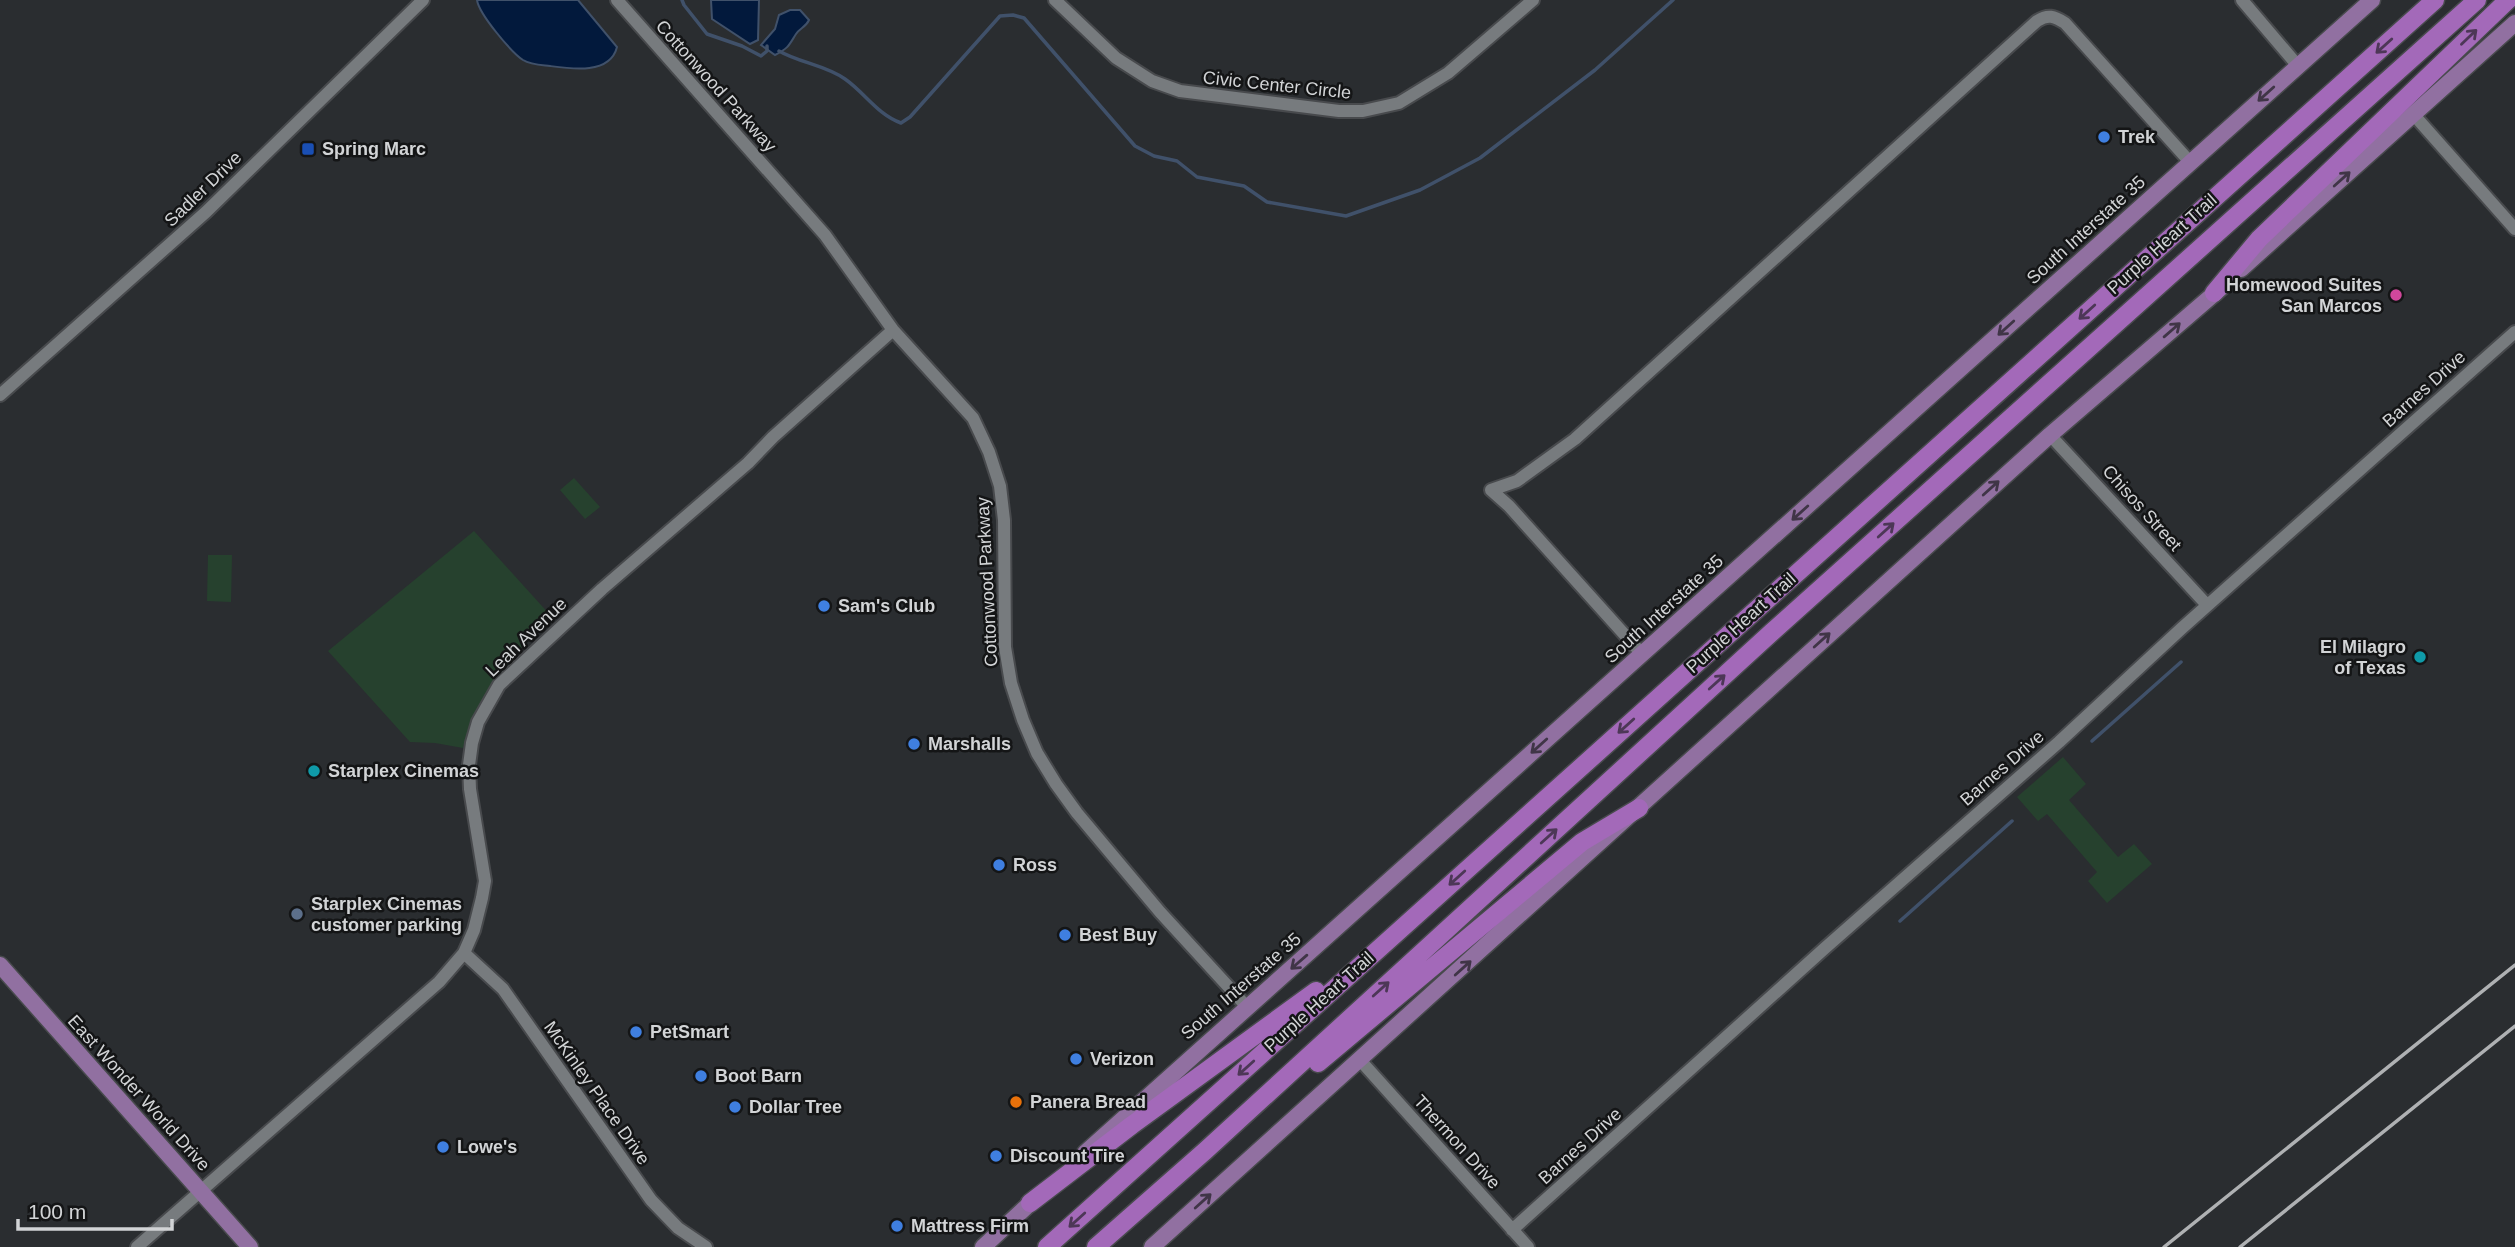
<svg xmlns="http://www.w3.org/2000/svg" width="2515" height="1247" font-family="Helvetica,sans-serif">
  <rect width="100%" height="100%" fill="#2a2d30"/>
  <path fill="#26412e" d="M 574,478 L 600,507 L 585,519 L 560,490 Z
    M 474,531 L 551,616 C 511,662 479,687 463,748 L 435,743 L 410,742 L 328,651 Z
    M 208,555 L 232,555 L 231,602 L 207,601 Z
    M 2063,757 L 2086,784 L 2069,800 L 2118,857 L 2134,844 L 2152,864 L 2107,903 L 2088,881 L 2097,872 L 2047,814 L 2038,821 L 2017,797 Z"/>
  <path fill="#02193c" stroke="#40516a" stroke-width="2" d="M 477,0 L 578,0 L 617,47 C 610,75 571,69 550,66 C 541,65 531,65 523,60 C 511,52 479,14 477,0 Z
    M 711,0 L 759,0 L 758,40 L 750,44 L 712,19 Z
    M 790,10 L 800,10 L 809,20 C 806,27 800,28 796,34 C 789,45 789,48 775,55 L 761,45 L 775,29 L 779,15 Z"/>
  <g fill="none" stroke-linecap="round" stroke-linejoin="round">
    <path stroke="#40516a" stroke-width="3.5" d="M 682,0 L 684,5 L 707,34 L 742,46 L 761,56 L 767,51 L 767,46
      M 779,51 C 800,63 825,65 845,79 C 865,93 877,114 901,123 L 910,117 L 1000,16 L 1013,15 L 1024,18 L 1135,146 L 1154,156 L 1177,161 L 1197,177 L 1244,186 L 1267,202 L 1346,216 L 1420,190 L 1480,158 L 1595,70 L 1673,0
      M 2092,741 L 2181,662
      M 1900,921 L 2012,821"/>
    <g stroke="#484a4d" stroke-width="16">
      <path id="minor" d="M 617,0 L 825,235 L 893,330 L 973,418 L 989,452 L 1000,486 L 1004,520 L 1005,647 L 1011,683 L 1023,720 L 1037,753 L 1056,784 L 1077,813 L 1160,912 L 1247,1007
        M 1055,0 L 1116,58 L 1152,81 L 1180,91 L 1339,111 L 1363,111 L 1399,103 L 1448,73 L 1533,0
        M 2242,0 L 2298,66
        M 2414,115 L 2515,229
        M 0,395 L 206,212 L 423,0
        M 2050,435 L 2207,605
        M 1642,654 L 1509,506 L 1491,490 L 1517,481 L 1575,439 L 2037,21 C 2048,14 2054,16 2065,23 L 2190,162
        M 464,953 L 503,989 L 651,1200 L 678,1228 L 706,1247
        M 1360,1060 L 1528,1247
        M 1512,1230 L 1825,948 L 2059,742 L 2182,628 L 2515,332
        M 137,1247 L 439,982 L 464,953 L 474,930 L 482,898 L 485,881 L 470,789 L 469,765 L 472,743 L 478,722 L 499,685 L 602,589 L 748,463 L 773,437 L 893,330"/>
    </g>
    <g stroke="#484a4d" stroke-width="19">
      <path id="major" d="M 2241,269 L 2515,23
        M 0,965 L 250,1247
        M 1085,1153 L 2372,0
        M 983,1247 L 1038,1196
        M 1152,1247 L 2050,435 L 2222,287"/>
    </g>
    <g stroke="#484a4d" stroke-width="21">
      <path id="highway" d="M 2214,293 L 2259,239 L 2508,0
        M 1318,1063 L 1582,842 L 1639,808
        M 1030,1203 L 1132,1125 L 1316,991
        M 1047,1247 L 2435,0
        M 1096,1247 L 1205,1151 L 1772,632 L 2477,0"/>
    </g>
    <use href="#minor" stroke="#777b7e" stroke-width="12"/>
    <use href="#major" stroke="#9170a1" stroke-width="16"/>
    <use href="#highway" stroke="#a369b9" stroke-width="18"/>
    <path stroke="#afb1b3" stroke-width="3.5" d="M 2164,1247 L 2515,965
      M 2240,1247 L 2515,1026"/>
  </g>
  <defs><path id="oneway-shaft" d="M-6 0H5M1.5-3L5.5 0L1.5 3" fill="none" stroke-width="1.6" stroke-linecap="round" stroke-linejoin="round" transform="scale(1.75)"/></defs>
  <g stroke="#4d3757">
    <use href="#oneway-shaft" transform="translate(2469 37) rotate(-44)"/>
    <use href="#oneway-shaft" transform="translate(2384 46) rotate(138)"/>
    <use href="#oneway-shaft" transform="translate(2087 312) rotate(138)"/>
    <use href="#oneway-shaft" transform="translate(1886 530) rotate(-42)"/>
    <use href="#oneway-shaft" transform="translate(1717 682) rotate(-42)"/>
    <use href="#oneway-shaft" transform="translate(1626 726) rotate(138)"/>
    <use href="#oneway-shaft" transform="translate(1549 836) rotate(-42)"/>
    <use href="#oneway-shaft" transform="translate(1457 878) rotate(138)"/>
    <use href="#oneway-shaft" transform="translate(1381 989) rotate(-42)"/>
    <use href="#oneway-shaft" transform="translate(1246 1068) rotate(138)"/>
    <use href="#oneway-shaft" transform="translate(1077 1220) rotate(138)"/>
  </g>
  <g stroke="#403547">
    <use href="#oneway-shaft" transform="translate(2266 94) rotate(138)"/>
    <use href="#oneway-shaft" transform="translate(2342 179) rotate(-42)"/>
    <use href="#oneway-shaft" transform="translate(2006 328) rotate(138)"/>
    <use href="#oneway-shaft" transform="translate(2172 330) rotate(-41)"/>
    <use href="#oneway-shaft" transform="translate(1991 488) rotate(-42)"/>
    <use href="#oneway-shaft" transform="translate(1800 513) rotate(138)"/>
    <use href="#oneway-shaft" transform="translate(1822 640) rotate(-42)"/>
    <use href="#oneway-shaft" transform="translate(1539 746) rotate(138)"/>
    <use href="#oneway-shaft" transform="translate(1299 962) rotate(139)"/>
    <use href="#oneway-shaft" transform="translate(1463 968) rotate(-42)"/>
    <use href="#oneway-shaft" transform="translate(1203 1201) rotate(-42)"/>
  </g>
  <g fill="#3f7fe0" stroke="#141516" stroke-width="2.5">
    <circle cx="2104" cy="137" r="7"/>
    <circle cx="824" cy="606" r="7"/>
    <circle cx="914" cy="744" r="7"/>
    <circle cx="999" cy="865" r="7"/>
    <circle cx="1065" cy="935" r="7"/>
    <circle cx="636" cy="1032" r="7"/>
    <circle cx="1076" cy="1059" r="7"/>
    <circle cx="701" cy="1076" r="7"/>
    <circle cx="735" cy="1107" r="7"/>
    <circle cx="443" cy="1147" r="7"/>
    <circle cx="996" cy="1156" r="7"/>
    <circle cx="897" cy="1226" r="7"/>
  </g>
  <rect fill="#1a4fb4" stroke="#141516" stroke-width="2.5" x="301" y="142" width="14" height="14" rx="3.5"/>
  <circle fill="#d1479c" stroke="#141516" stroke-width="2.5" cx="2396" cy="295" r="7"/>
  <g fill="#0f9aa8" stroke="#141516" stroke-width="2.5">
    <circle cx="2420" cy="657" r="7"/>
    <circle cx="314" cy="771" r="7"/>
  </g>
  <circle fill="#5c6f8a" stroke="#141516" stroke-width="2.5" cx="297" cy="914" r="7"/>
  <circle fill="#e8710a" stroke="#141516" stroke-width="2.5" cx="1016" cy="1102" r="7"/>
  <g text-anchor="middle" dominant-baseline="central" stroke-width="5" stroke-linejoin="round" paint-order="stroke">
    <g font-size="18" fill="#d2d4d6" stroke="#141516">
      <text transform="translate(1277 85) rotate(6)">Civic Center Circle</text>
      <text transform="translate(716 86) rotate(48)">Cottonwood Parkway</text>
      <text transform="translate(203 189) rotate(-44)">Sadler Drive</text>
      <text transform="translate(2086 230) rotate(-42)">South Interstate 35</text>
      <text transform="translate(2162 244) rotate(-42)">Purple Heart Trail</text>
      <text transform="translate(2424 389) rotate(-42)">Barnes Drive</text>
      <text transform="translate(2142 508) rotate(48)">Chisos Street</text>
      <text transform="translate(987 582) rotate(-93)">Cottonwood Parkway</text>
      <text transform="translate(1664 609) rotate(-42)">South Interstate 35</text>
      <text transform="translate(1741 623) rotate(-42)">Purple Heart Trail</text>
      <text transform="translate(526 637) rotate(-44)">Leah Avenue</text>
      <text transform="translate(2002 768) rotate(-41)">Barnes Drive</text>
      <text transform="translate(1241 986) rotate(-41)">South Interstate 35</text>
      <text transform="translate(1319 1002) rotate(-42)">Purple Heart Trail</text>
      <text transform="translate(139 1093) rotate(48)">East Wonder World Drive</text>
      <text transform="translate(597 1093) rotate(55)">McKinley Place Drive</text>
      <text transform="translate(1457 1142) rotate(48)">Thermon Drive</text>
      <text transform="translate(1580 1146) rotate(-42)">Barnes Drive</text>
    </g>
    <g font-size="18" font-weight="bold" fill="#d2d4d6" stroke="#141516" text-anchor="start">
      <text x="2118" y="137">Trek</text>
      <text x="322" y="149">Spring Marc</text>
      <text x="2382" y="285" text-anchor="end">Homewood Suites<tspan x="2382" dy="21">San Marcos</tspan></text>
      <text x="838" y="606">Sam's Club</text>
      <text x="2406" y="647" text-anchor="end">El Milagro<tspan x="2406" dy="21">of Texas</tspan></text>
      <text x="928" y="744">Marshalls</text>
      <text x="328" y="771">Starplex Cinemas</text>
      <text x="1013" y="865">Ross</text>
      <text x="311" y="904">Starplex Cinemas<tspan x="311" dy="21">customer parking</tspan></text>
      <text x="1079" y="935">Best Buy</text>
      <text x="650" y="1032">PetSmart</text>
      <text x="1090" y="1059">Verizon</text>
      <text x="715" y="1076">Boot Barn</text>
      <text x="1030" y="1102">Panera Bread</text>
      <text x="749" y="1107">Dollar Tree</text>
      <text x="457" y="1147">Lowe's</text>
      <text x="1010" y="1156">Discount Tire</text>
      <text x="911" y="1226">Mattress Firm</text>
    </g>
  </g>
  <path d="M18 1219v10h154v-10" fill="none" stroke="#d2d4d6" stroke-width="3.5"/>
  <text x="28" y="1219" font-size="21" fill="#d2d4d6" stroke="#141516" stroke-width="5" paint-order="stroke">100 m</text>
</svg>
